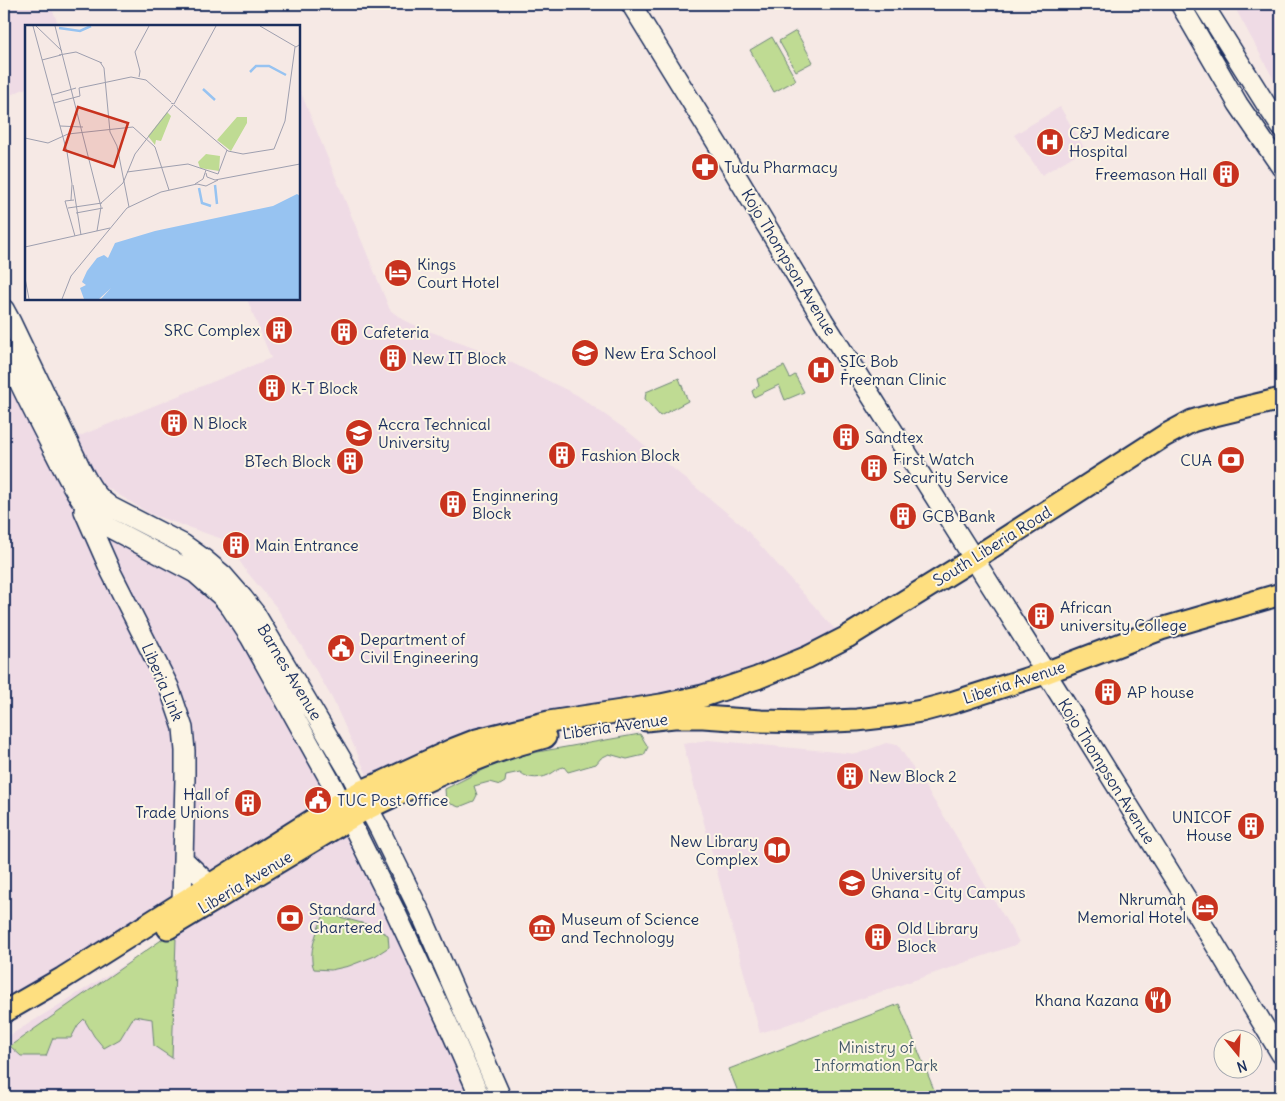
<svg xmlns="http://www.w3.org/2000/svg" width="1285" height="1101" font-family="Delius,sans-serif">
  <rect width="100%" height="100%" fill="#f6e9e5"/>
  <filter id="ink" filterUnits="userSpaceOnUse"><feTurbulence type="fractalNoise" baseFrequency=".02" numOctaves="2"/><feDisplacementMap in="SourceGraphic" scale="10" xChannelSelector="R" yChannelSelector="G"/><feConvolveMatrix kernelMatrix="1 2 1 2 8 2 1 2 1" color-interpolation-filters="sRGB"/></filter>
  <g filter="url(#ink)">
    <path fill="#efdbe5" d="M 4,4 L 50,4 L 59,26 L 26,26 L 26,88 L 4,98 Z
      M 1233,4 L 1281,4 L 1281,93 Z
      M 299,88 L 390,310 L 402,319 L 423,329 L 496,355 L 577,395 L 625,429 L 743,526 L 840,635 L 733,682 L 368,777 L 332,698 L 304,650 L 277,608 L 247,572 L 225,540 L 150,514 L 98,482 L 77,437 L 271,358 L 247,299 L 299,299 Z
      M 1060,107 L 1085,149 L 1042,175 L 1014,135 Z
      M 4,358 L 70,491 L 197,582 L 244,644 L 336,801 L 4,1006 Z
      M 708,740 L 857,754 L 886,743 L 898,745 L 949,824 L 1019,942 L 1018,944 L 780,1027 L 760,1033 L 683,744 Z
      M 350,830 L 475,1097 L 4,1097 L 4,1039 L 180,930 Z"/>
    <path fill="#bfdb93" stroke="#6d8578" d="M 796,31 L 813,62 L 796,71 L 779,41 Z
      M 772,37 L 796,80 L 774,92 L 750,50 Z
      M 784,366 L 790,378 L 795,375 L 804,392 L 785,400 L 779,385 L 754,397 L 752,391 L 759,386 L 757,379 Z
      M 679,378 L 688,401 L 660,416 L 645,399 L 646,392 Z
      M 640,734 L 648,747 L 644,755 L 627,759 L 609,754 L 601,758 L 596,764 L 568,772 L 564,767 C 558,768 557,770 552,773 C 543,779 528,780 520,772 L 506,775 L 505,782 L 500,785 L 489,782 L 474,786 L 477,795 L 474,801 L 459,807 L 446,802 L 445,789 L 501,761 L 532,753 Z
      M 325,913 L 369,925 L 388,935 L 389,947 L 375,956 L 349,966 L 331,970 L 314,969 C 313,966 312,964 312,961 C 310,947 319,925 325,913 Z
      M 167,936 L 176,939 L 172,1058 L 154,1046 L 152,1019 L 134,1016 L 120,1039 L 104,1048 L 94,1036 L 84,1019 L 78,1025 L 71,1038 L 53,1038 L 46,1056 L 21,1056 L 10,1046 Z
      M 899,1004 L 937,1097 L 740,1097 L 729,1069 Z"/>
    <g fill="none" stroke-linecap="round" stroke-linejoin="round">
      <g stroke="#1b2f5e" stroke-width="22">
        <path id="secondary" d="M 631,4 L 721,150 L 823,320 L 1065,703 L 1211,938 L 1281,1054
          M 1180,4 L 1238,104 L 1281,167
          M 1203,4 L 1269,109 L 1281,127
          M 4,309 L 11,322 L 82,471 C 91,487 96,497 111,507 L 183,544 L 204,559 L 223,575 L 243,598 L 255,613 L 351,775 L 380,830 L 422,916 L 501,1097
          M 4,350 C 20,385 37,419 55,453 C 68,478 83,512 108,527 L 195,573 L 222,597 L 231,608 L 250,637 L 333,786 L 396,913 L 448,1024 L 480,1097
          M 84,511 L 111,572 L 169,687 L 183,728 L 185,751 L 185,778 L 182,902
          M 183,859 L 210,885"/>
      </g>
      <g stroke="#1b2f5e" stroke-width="25">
        <path id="primary" d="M 646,720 L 674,717 L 703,717 L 761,721 L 810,722 L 857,720 L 892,716 L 921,711 L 951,703 L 1045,673 L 1161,629 L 1281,594
          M 168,928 L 336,827 C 357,812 381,802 404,791 C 451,769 494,750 545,737
          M 4,1012 L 63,978 L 340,803 L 360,792 L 383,782 L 454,749 L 477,740 L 549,722 L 661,705 L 703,696 L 757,678 L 808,657 L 847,637 L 973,559 L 1164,436 L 1192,421 L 1202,418 L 1281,399"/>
      </g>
      <use href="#secondary" stroke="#fcf5e5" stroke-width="19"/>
      <use href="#primary" stroke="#fedf80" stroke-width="21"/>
    </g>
  </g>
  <defs>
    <g id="hospital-disc" transform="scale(1.4375)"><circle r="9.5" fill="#c8321e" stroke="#fcf5e5"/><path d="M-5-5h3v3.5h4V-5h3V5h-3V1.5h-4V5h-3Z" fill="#fff"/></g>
    <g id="pharmacy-disc" transform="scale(1.4375)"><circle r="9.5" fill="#c8321e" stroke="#fcf5e5"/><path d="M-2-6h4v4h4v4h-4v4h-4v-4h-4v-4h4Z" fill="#fff"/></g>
    <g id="building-disc" transform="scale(1.4375)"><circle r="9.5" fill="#c8321e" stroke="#fcf5e5"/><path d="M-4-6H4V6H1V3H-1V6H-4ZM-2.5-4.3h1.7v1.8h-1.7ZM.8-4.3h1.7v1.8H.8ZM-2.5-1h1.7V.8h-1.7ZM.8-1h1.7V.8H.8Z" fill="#fff"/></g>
    <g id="hotel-disc" transform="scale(1.4375)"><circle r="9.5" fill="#c8321e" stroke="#fcf5e5"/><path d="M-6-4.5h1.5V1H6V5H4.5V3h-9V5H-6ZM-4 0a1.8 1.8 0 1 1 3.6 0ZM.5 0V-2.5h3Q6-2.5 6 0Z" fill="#fff"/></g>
    <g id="school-disc" transform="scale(1.4375)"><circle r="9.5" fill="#c8321e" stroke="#fcf5e5"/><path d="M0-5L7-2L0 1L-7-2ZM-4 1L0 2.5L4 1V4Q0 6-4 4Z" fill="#fff"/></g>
    <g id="university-disc" transform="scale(1.4375)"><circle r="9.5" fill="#c8321e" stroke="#fcf5e5"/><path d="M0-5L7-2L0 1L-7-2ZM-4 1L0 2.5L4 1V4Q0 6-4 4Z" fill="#fff"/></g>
    <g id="bank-disc" transform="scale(1.4375)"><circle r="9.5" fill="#c8321e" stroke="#fcf5e5"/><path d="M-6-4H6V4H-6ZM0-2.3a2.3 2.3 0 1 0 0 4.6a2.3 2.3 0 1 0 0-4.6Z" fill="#fff"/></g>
    <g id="civic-disc" transform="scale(1.4375)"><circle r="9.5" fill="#c8321e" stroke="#fcf5e5"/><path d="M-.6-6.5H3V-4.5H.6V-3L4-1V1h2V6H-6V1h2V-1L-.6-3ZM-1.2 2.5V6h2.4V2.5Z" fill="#fff"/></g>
    <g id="library-disc" transform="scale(1.4375)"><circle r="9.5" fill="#c8321e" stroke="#fcf5e5"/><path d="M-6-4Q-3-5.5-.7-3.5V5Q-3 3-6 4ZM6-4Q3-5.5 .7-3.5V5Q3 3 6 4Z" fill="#fff"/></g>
    <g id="museum-disc" transform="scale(1.4375)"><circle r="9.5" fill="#c8321e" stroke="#fcf5e5"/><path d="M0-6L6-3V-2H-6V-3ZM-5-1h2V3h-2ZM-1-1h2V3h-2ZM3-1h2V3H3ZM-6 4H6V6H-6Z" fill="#fff"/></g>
    <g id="restaurant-disc" transform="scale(1.4375)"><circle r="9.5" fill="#c8321e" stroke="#fcf5e5"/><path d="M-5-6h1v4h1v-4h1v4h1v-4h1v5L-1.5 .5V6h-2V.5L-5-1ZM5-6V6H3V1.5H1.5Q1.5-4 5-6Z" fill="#fff"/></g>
  </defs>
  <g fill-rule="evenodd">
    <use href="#hospital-disc" x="1050" y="142"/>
    <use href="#pharmacy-disc" x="705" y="167"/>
    <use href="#building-disc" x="1226" y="174"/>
    <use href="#hotel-disc" x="398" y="273"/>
    <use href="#building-disc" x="279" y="330"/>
    <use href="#building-disc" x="344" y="332"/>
    <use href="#school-disc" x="585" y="353"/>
    <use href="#building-disc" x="393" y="358"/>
    <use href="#hospital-disc" x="821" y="370"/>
    <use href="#building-disc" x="272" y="388"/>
    <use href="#building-disc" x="174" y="423"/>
    <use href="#university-disc" x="359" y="433"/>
    <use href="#building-disc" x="846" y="437"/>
    <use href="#building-disc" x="562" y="455"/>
    <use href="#bank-disc" x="1231" y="460"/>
    <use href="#building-disc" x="350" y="461"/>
    <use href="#building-disc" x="874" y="468"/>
    <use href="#building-disc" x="453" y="504"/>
    <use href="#building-disc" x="903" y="516"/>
    <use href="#building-disc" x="236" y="545"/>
    <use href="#building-disc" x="1041" y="616"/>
    <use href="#civic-disc" x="341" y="648"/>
    <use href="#building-disc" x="1108" y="692"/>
    <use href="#building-disc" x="850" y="776"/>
    <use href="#civic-disc" x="318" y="800"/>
    <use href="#building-disc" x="248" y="803"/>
    <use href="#building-disc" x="1251" y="826"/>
    <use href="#library-disc" x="777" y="850"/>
    <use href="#university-disc" x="852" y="883"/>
    <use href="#hotel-disc" x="1205" y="908"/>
    <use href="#bank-disc" x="290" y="918"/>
    <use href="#museum-disc" x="542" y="928"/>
    <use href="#building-disc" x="878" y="937"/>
    <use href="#restaurant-disc" x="1158" y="1000"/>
  </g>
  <g text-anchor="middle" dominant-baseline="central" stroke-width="4" stroke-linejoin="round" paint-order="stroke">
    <g font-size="16" fill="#1b2f5e" stroke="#fcf5e5" text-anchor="start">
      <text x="1069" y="133">C&amp;J Medicare<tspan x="1069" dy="18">Hospital</tspan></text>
      <text x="724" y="167">Tudu Pharmacy</text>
      <text x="1207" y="174" text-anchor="end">Freemason Hall</text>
      <text x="417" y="264">Kings<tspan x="417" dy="18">Court Hotel</tspan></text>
      <text x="260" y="330" text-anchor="end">SRC Complex</text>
      <text x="363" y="332">Cafeteria</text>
      <text x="604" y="353">New Era School</text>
      <text x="412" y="358">New IT Block</text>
      <text x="840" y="361">SIC Bob<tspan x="840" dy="18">Freeman Clinic</tspan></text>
      <text x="291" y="388">K-T Block</text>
      <text x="193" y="423">N Block</text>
      <text x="378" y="424">Accra Technical<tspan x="378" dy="18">University</tspan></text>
      <text x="865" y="437">Sandtex</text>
      <text x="581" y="455">Fashion Block</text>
      <text x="893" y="459">First Watch<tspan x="893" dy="18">Security Service</tspan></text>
      <text x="1212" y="460" text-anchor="end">CUA</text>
      <text x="331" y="461" text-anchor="end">BTech Block</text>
      <text x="472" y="495">Enginnering<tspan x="472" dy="18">Block</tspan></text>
      <text x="922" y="516">GCB Bank</text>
      <text x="255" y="545">Main Entrance</text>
      <text x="1060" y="607">African<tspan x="1060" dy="18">university College</tspan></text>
      <text x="360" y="639">Department of<tspan x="360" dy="18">Civil Engineering</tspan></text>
      <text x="1127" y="692">AP house</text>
      <text x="869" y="776">New Block 2</text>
      <text x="229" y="794" text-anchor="end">Hall of<tspan x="229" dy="18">Trade Unions</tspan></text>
      <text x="337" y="800">TUC Post Office</text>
      <text x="1232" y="817" text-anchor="end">UNICOF<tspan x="1232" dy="18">House</tspan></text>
      <text x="758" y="841" text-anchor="end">New Library<tspan x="758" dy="18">Complex</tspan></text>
      <text x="871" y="874">University of<tspan x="871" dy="18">Ghana - City Campus</tspan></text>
      <text x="1186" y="899" text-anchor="end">Nkrumah<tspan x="1186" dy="18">Memorial Hotel</tspan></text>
      <text x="309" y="909">Standard<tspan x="309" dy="18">Chartered</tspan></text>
      <text x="561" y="919">Museum of Science<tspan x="561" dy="18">and Technology</tspan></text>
      <text x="897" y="928">Old Library<tspan x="897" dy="18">Block</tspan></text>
      <text x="1139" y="1000" text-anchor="end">Khana Kazana</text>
    </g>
    <g font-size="16" fill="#1b2f5e" stroke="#fcf5e5">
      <text transform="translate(789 262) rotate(59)">Kojo Thompson Avenue</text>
      <text transform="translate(992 546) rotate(-32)">South Liberia Road</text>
      <text transform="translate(290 672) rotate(59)">Barnes Avenue</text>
      <text transform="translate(163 682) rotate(67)">Liberia Link</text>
      <text transform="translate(1014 682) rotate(-18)">Liberia Avenue</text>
      <text transform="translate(615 726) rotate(-8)">Liberia Avenue</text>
      <text transform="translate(1107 771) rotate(58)">Kojo Thompson Avenue</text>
      <text transform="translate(245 882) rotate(-31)">Liberia Avenue</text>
    </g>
    <g font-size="16" fill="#445a6b" stroke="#fcf5e5">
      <text x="876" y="1047">Ministry of<tspan x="876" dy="18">Information Park</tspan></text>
    </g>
  </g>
  <g transform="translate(25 25)">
    <rect width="275" height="275" fill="#f6e9e5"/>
    <path d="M 142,87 L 146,91 L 136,116 L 131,115 L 130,120 L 123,111 ZM 212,92 L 222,92 L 222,98 L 206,126 L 192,115 ZM 181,129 L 195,131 L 194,146 L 175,143 L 173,137 Z" fill="#bfdb93"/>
    <path d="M 272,169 L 275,171 L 275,274 L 76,274 L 86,263 L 74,274 L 59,274 L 55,263 L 61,260 L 57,257 L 62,246 L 72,233 L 79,230 L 83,233 L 90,218 L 130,206 L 248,181 Z" fill="#97c3f1"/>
    <path fill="none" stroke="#97c3f1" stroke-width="2.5" d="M 34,3 L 55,6 L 66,1M 225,47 L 231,41 L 244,41 L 261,50M 178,64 L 190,75M 190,160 L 192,179M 174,163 L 177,178 L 186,181"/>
    <path fill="none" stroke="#9e9faf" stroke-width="1" d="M 8,1 L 42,127 L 47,159 L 46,175M 11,1 L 37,26M 30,1 L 76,182 L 72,206M 235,1 L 271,22 L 274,20M 34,30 L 51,27 L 77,38M 17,35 L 36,30M 75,37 L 79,43 L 85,107 L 92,121 L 104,182M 114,52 L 115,46 L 110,27 L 124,1M 27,70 L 51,63M 29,78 L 55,71 L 54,63 L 106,52 L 121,55 L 146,77M 146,78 L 149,79 L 191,1M 149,80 L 203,126 L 218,129 L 249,124 L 260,96 L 270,22M 35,101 L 58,102M 0,113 L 23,118 L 43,109 L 108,102 L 130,122 L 144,165M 102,147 L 163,139 L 193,149 L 202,125M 181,148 L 182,152 L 190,155 L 275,139M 170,159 L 178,154 L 181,145M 48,160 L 56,210M 49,175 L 40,176 L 50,211M 75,179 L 98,158 L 110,129 L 148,80M 43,183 L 77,178M 51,188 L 78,183M 0,222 L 85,203M 0,253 L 4,274M 37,274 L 46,251 L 102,183 L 136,167 L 172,159 L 181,161 L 193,155"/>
    <path fill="#c8321e" fill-opacity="0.15" stroke="#c8321e" stroke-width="2.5" d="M 53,82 L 103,98 L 89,142 L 39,125 Z"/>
    <rect width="275" height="275" fill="none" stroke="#1b2f5e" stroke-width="2.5"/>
  </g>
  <rect width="1285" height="1101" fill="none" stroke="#fcf5e5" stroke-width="20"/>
  <rect x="10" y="10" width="1265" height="1081" fill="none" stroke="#1b2f5e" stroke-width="2" filter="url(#ink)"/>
  <g transform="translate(1238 1054) rotate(162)"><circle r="24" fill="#fcf5e5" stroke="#a2a6af"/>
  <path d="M0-4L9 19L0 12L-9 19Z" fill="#c8321e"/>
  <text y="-8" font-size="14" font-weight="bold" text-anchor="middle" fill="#1b2f5e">N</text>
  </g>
</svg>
